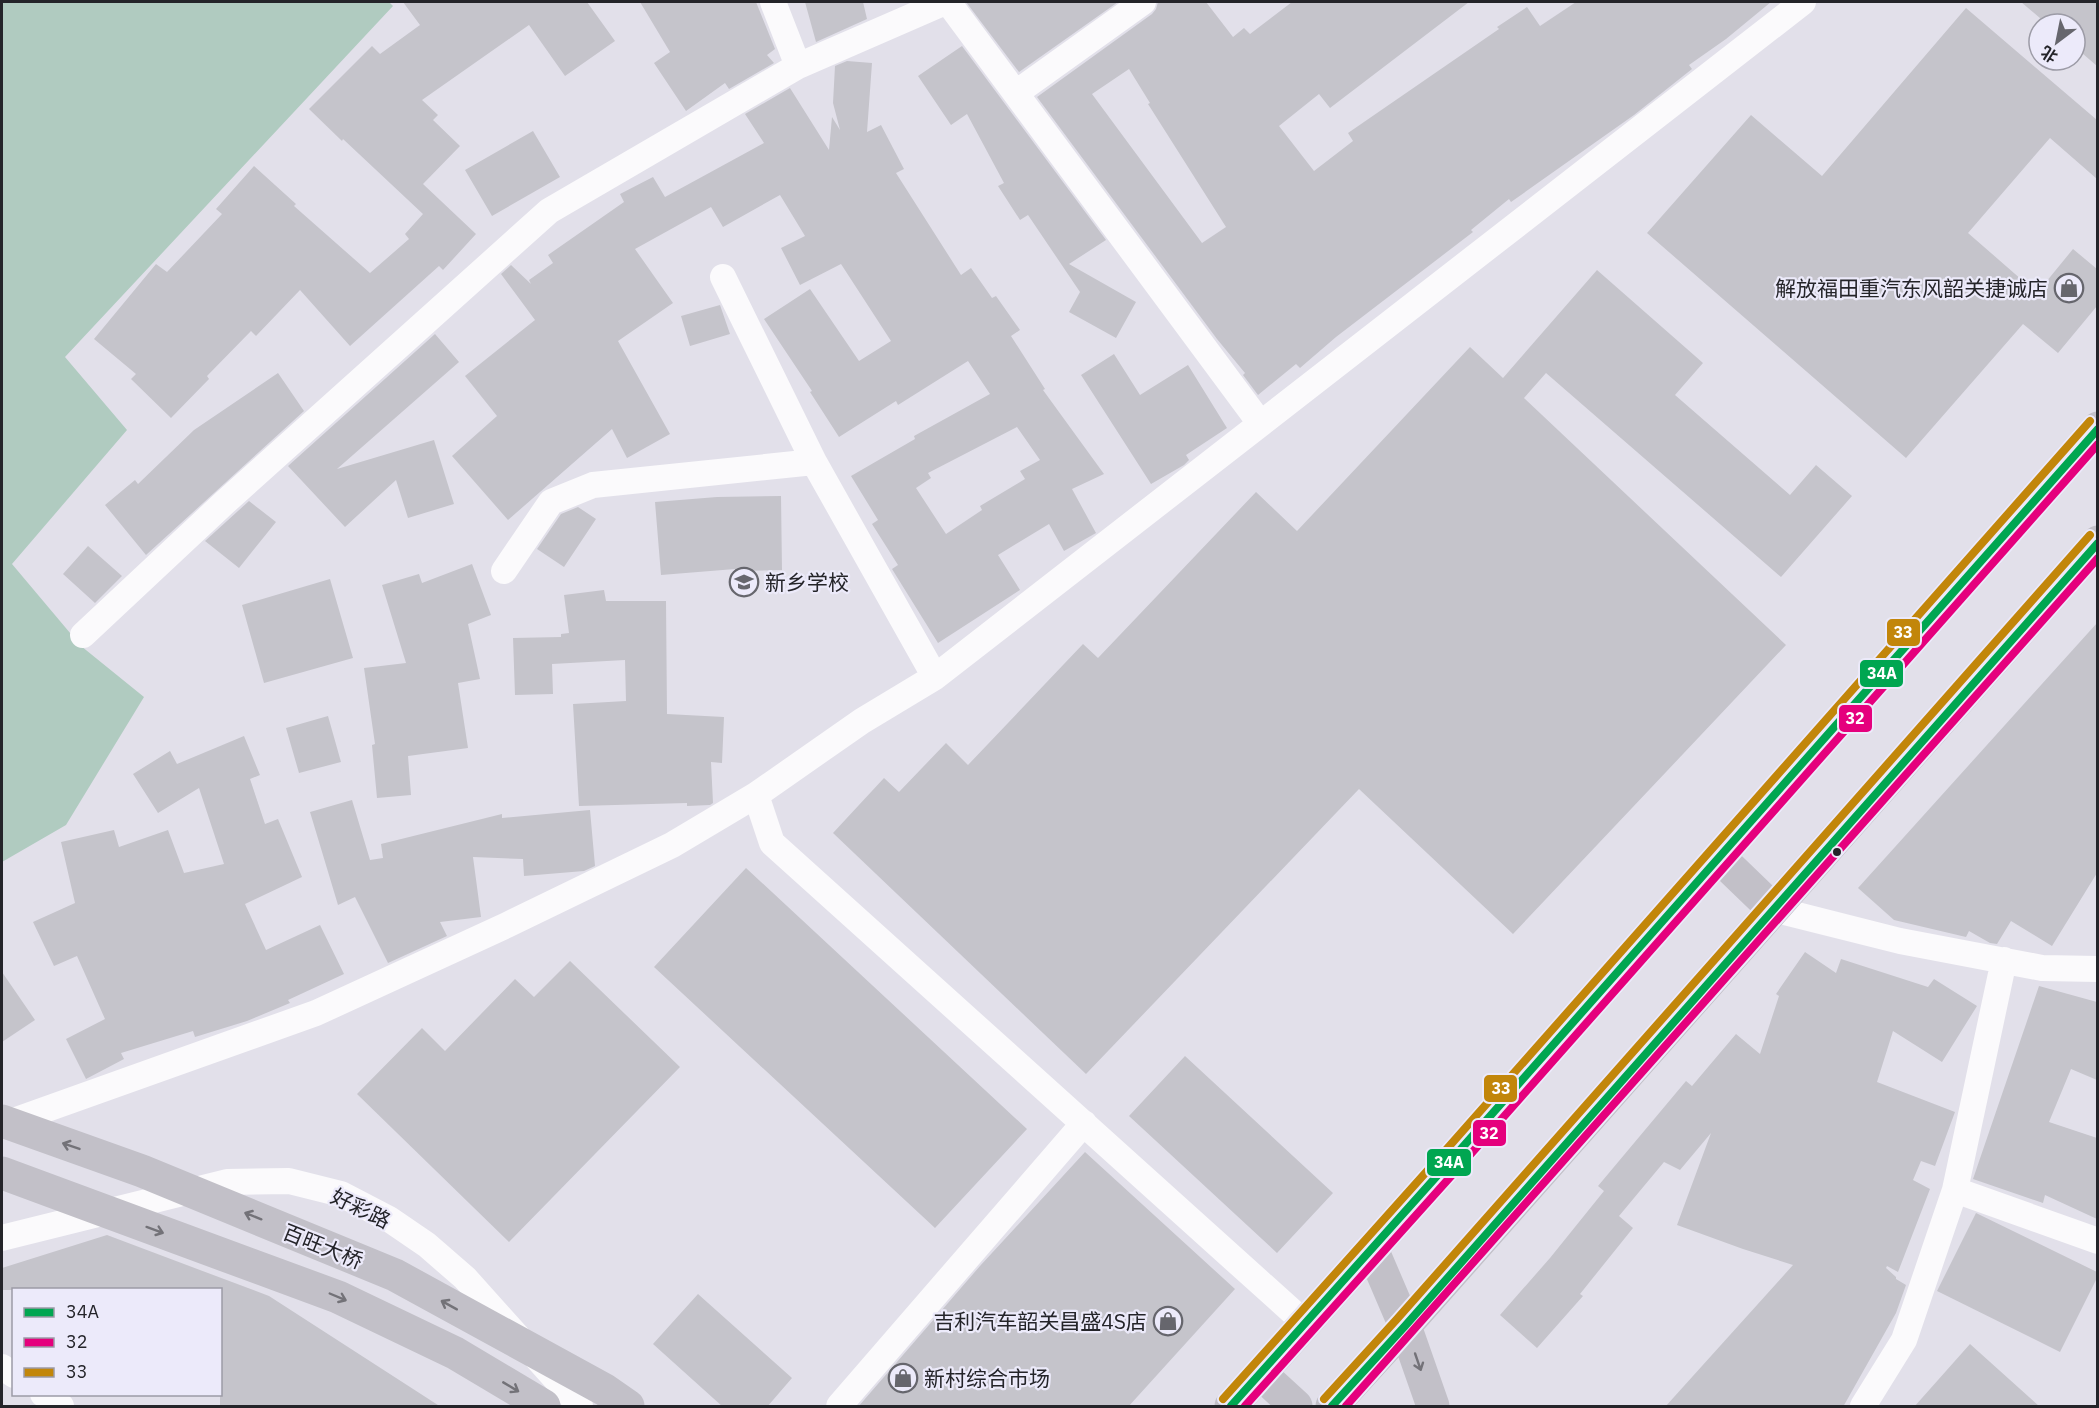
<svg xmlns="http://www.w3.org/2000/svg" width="2099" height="1408" font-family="'IBM Plex Sans','Noto Sans SC',sans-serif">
  <rect width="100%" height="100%" fill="#e2e0ea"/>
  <path fill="#b0cbc0" d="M 2,2 L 389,2 L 393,6 L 65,357 L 127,430 L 12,564 L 81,646 L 144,697 L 66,825 L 2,862 Z"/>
  <path fill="#c5c4cb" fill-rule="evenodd" d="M 403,2 L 587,2 L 615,41 L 565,76 L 529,25 L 422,100 L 438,115 L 433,120 L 460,146 L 423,184 L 476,234 L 443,270 L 439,266 L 350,346 L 300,290 L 256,336 L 251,331 L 207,376 L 209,379 L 171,418 L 131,379 L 136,374 L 94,339 L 156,264 L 167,272 L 222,214 L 216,209 L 254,166 L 296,204 L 294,206 L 370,273 L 409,239 L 405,234 L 423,214 L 343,139 L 342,141 L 309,109 L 372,46 L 380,54 L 420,25 Z
    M 640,2 L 756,2 L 775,49 L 767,55 L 774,63 L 729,89 L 725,83 L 686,111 L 654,63 L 670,52 Z
    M 805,2 L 863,2 L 867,19 L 816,42 Z
    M 966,2 L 1118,2 L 1019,72 Z
    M 1158,2 L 1206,2 L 1233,37 L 1244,28 L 1250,34 L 1292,2 L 1469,2 L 1330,108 L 1319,94 L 1279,126 L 1314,171 L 1353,141 L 1348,133 L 1499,29 L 1497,27 L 1527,7 L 1540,26 L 1576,2 L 1771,2 L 1726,39 L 1689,65 L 1692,69 L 1634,115 L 1511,202 L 1509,199 L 1471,230 L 1473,232 L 1336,337 L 1300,368 L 1296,364 L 1258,395 L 1243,375 L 1245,373 L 1217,339 L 1037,97 L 1152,14 L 1156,9 ZM 1129,69 L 1150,103 L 1148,104 L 1226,227 L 1202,243 L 1092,94 Z
    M 2021,2 L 2097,2 L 2097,66 L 2075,47 L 2075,24 L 2047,24 Z
    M 1966,8 L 2097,120 L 2097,179 L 2050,138 L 1968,233 L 2037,293 L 2073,249 L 2097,269 L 2097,306 L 2058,353 L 2023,324 L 1906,458 L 1647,233 L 1751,115 L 1822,176 Z
    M 962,46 L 1106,240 L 1069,264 L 1136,302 L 1116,338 L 1069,312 L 1080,292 L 1028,215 L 1020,220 L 998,186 L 1004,183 L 967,114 L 951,125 L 918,76 Z
    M 847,61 L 872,63 L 867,132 L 881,125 L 904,169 L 896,173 L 961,275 L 971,268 L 992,298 L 996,296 L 1020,330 L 1011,336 L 1045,389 L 1043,390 L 1104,474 L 1072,489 L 1096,533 L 1064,551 L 1049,524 L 998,555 L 1020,590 L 938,643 L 892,569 L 898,565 L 872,524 L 878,520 L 851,476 L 915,439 L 914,436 L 990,394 L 968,361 L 898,405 L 896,401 L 839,437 L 810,392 L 812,391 L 764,319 L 810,289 L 859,361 L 891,341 L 841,264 L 800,285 L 781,248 L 805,236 L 780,195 L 723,227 L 711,207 L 635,249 L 673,303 L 618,341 L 670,434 L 627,458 L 612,429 L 508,520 L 452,456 L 497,416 L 465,376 L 535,320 L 501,274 L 511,265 L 531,284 L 529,280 L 553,263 L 548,255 L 624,202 L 620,194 L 653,177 L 665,197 L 764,143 L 745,114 L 790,88 L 829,150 L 832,117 L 840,130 L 833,103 L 835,66 ZM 1017,427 L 1040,460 L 1020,471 L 1025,479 L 980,506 L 982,510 L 946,534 L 916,488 L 931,478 L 928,473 Z
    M 533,131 L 560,177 L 492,216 L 465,170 Z
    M 1597,270 L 1703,363 L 1675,395 L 1790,495 L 1816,465 L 1852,496 L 1781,577 L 1546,373 L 1524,398 L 1786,645 L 1513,934 L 1359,789 L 1086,1074 L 833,833 L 884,778 L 899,792 L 946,743 L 968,765 L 1083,644 L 1098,658 L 1256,492 L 1297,531 L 1470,347 L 1503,378 Z
    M 720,305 L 730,334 L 690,346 L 681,316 Z
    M 435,334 L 459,362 L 337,469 L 434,440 L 454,504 L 408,518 L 396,480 L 345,527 L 288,466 Z
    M 1114,354 L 1140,395 L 1188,365 L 1227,428 L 1186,455 L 1189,460 L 1184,465 L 1151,484 L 1081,375 Z
    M 278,373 L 304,411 L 146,555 L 105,505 L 135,480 L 138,484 L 194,430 Z
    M 781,496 L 782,570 L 735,571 L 735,569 L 661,575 L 655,502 L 717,497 Z
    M 249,501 L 276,522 L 239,568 L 205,541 Z
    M 578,507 L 596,519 L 564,567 L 537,549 L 561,514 Z
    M 88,546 L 122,576 L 95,603 L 63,574 Z
    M 472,564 L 491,615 L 468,624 L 480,679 L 458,683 L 468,748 L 408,756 L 411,795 L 377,798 L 372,745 L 375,744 L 364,668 L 406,663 L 382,585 L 419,574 L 422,583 Z
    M 330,579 L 353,658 L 264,683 L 242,605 Z
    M 604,590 L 606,601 L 666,601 L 667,714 L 724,717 L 722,763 L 711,762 L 713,803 L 710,805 L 687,806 L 687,803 L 579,806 L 573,704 L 626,701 L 625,660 L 552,664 L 553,694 L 515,695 L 513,638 L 561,637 L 561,634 L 569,633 L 564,595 Z
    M 2097,623 L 2097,873 L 2052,946 L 2011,921 L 1997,944 L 1990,943 L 1969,931 L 1966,937 L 1894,920 L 1858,888 Z
    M 328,716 L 341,762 L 299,773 L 286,728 Z
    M 244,736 L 260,775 L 250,779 L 265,824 L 278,819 L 302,877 L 245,904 L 266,950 L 320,925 L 344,974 L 288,1000 L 290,1003 L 247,1021 L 195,1037 L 193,1031 L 121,1053 L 124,1059 L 86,1079 L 66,1039 L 105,1019 L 77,956 L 54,966 L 33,922 L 75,903 L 61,842 L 114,830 L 119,847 L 168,830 L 184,873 L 224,864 L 199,788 L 158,813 L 133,774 L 170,751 L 177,764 Z
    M 352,800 L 370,860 L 383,858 L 381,844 L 502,814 L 502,818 L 590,810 L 595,866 L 584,871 L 524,876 L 523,859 L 473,857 L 481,917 L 440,922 L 447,936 L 388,963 L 355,897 L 338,905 L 310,812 Z
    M 746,868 L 1027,1129 L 935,1228 L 654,967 Z
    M 1805,952 L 1836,973 L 1841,959 L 1928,987 L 1934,979 L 1977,1006 L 1942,1062 L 1893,1031 L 1877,1082 L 1955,1112 L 1935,1166 L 1921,1161 L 1913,1180 L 1930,1189 L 1898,1272 L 1887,1266 L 1886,1268 L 1896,1277 L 1896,1279 L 1906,1285 L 1896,1313 L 1843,1407 L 1665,1407 L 1793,1265 L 1743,1249 L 1677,1225 L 1711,1133 L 1680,1170 L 1664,1162 L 1619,1216 L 1633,1228 L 1580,1294 L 1583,1296 L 1537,1348 L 1500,1315 L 1550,1258 L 1604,1191 L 1598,1186 L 1686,1081 L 1692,1086 L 1736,1034 L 1760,1054 L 1779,996 L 1776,994 Z
    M 570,961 L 680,1067 L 509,1242 L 357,1094 L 422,1028 L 445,1051 L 515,979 L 534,997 Z
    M 2,972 L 35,1020 L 2,1042 Z
    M 2039,986 L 2097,1002 L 2097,1080 L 2071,1069 L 2049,1122 L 2097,1138 L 2097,1219 L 2045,1195 L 2043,1203 L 1973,1179 Z
    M 1185,1056 L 1333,1193 L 1277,1253 L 1129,1116 Z
    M 1085,1152 L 1235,1289 L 1128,1407 L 858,1407 L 980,1266 Z
    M 1976,1213 L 2097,1272 L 2097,1278 L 2060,1352 L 1937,1291 Z
    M 107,1235 L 269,1296 L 441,1407 L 220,1407 L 220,1290 L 2,1290 L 2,1268 Z
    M 698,1294 L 792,1378 L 767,1407 L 723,1407 L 653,1344 Z
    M 1970,1344 L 2040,1407 L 1914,1407 Z"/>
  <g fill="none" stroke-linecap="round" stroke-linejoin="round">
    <path stroke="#fbfafc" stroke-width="26" d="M 773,2 L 798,66
      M 948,2 L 1260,423
      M 1016,93 L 1143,2
      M 723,277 L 814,462
      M 504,571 L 551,502 L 593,485 L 814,462 L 935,677
      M 83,635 L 224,503 L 549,211 L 798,66 L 945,2
      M 1773,909 L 1900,941 L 2042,968 L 2098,969
      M 2,1125 L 316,1013 L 507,925 L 672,845 L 756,795
      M 1955,1190 L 2098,1241
      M 2,1238 L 227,1182 L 289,1181 L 341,1194 L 389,1219 L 427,1245 L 465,1278 L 580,1406
      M 1306,1324 L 772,843 L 756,795 L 862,721 L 935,677 L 1803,2
      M 2,1367 L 14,1375
      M 43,1394 L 61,1406
      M 839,1406 L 1084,1123
      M 1863,1406 L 1904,1340 L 1955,1190 L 2004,960"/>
    <path stroke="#c2c0c8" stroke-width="33" d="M 1719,857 L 1773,909
      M 2,1121 L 142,1171 L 395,1275 L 605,1390 L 628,1406
      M 2,1173 L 338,1297 L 455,1353 L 544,1406
      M 1372,1249 L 1405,1326 L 1433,1406
      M 1261,1374 L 1296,1406
      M 1231,1406 L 1453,1158 L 2098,428
      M 1332,1406 L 1405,1326 L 2098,542"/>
    <g stroke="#eceafa" stroke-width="12">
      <path id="bus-1" d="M 1231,1406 L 1453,1158 L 2098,429
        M 1332,1406 L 1405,1326 L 2098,543"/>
    </g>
    <g stroke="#eceafa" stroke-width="12">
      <path id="bus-2" d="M 1245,1406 L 1461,1165 L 2098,444
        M 1346,1406 L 2098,558"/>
    </g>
    <g stroke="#eceafa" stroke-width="12">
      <path id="bus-3" d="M 1223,1399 L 1445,1151 L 2090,421
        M 1324,1399 L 1397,1319 L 2090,535"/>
    </g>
    <use href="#bus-1" stroke="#00a651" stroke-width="8"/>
    <use href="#bus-2" stroke="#e5007d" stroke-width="8"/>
    <use href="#bus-3" stroke="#c2860a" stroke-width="8"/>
  </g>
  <defs><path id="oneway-shaft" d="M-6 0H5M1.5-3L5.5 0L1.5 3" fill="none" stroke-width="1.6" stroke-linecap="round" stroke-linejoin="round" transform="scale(1.5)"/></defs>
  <g stroke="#737278">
    <use href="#oneway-shaft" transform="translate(71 1146) rotate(-161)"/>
    <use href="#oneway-shaft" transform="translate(253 1216) rotate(-158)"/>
    <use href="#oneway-shaft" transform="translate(155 1230) rotate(20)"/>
    <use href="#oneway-shaft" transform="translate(338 1297) rotate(23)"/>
    <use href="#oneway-shaft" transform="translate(449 1305) rotate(-151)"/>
    <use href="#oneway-shaft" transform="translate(1418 1362) rotate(71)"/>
    <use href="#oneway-shaft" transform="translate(511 1387) rotate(31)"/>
  </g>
  <defs>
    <g id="shop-ring" transform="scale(1.5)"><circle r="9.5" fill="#eceafa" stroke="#66666d" stroke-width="1.5"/><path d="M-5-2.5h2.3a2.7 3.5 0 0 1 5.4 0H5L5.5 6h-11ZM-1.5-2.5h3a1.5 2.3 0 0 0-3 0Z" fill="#66666d"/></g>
    <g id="school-ring" transform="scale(1.5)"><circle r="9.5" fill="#eceafa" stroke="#66666d" stroke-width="1.5"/><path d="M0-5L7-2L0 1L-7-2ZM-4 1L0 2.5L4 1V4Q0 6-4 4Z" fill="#66666d"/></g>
  </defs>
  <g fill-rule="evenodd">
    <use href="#shop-ring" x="2069" y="288"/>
    <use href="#school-ring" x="744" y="582"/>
    <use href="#shop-ring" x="1168" y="1321"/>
    <use href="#shop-ring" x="903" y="1378"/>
  </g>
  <circle fill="#242429" stroke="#eceafa" stroke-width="2" cx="1837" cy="852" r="5"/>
  <g text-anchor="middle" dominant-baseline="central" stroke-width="4.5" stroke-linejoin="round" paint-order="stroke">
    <g font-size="21" fill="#242429" stroke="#eceafa" text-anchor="end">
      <text x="2048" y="288">解放福田重汽东风韶关捷诚店</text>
      <text x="765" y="582" text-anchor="start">新乡学校</text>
      <text x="1147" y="1321">吉利汽车韶关昌盛4S店</text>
      <text x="924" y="1378" text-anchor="start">新村综合市场</text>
    </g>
    <g font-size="21" fill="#242429" stroke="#eceafa">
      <text transform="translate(361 1208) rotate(26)">好彩路</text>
      <text transform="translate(323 1246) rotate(22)">百旺大桥</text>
    </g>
  </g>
  <g stroke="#eceafa" stroke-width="2">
    <rect x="1886" y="618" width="35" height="29" rx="6" fill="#c2860a"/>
    <rect x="1859" y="659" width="45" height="29" rx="6" fill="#00a651"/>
    <rect x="1838" y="704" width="35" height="29" rx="6" fill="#e5007d"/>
    <rect x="1483" y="1074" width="35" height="29" rx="6" fill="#c2860a"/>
    <rect x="1472" y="1119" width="35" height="28" rx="6" fill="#e5007d"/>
    <rect x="1426" y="1148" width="46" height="29" rx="6" fill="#00a651"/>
  </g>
  <g font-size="16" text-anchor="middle" font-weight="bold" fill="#fff">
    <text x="1903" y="638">33</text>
    <text x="1882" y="679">34A</text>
    <text x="1855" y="724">32</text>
    <text x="1501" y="1094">33</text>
    <text x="1489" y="1139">32</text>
    <text x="1449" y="1168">34A</text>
  </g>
  <rect width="2099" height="1408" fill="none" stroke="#242429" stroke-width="6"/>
  <rect x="12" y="1288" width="210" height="108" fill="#eceafa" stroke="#9c9ba6" stroke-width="1.5"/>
  <rect x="24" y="1308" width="30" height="9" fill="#00a651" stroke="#9c9ba6" stroke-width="1.5"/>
  <text x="66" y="1318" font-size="18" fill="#242429">34A</text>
  <rect x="24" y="1338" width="30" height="9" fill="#e5007d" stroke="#9c9ba6" stroke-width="1.5"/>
  <text x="66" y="1348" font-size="18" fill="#242429">32</text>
  <rect x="24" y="1368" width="30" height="9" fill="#c2860a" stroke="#9c9ba6" stroke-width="1.5"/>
  <text x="66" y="1378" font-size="18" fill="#242429">33</text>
  <g transform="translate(2057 42) rotate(212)"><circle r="28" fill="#eceafa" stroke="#9c9ba6" stroke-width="1.5"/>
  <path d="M0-4.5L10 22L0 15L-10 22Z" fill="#66666d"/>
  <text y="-9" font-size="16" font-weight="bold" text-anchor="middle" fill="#242429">北</text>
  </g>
</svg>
